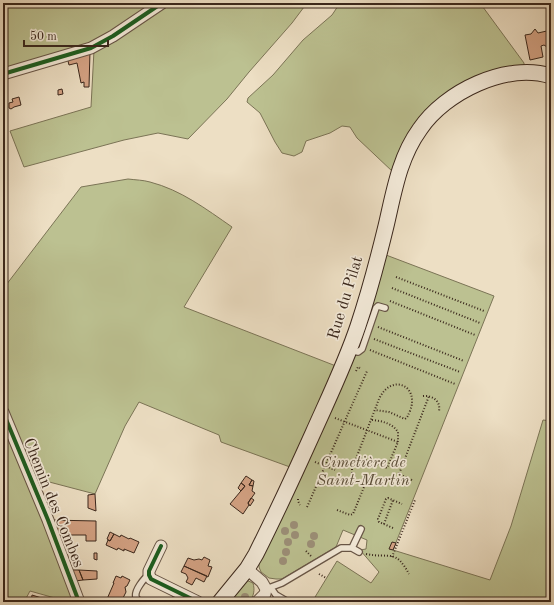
<svg xmlns="http://www.w3.org/2000/svg" width="554" height="605" font-family="'Old Standard TT',serif">
  <rect width="100%" height="100%" fill="#eddfc4"/>
  <filter id="stains"><feTurbulence type="fractalNoise" baseFrequency=".005" numOctaves="4"/><feColorMatrix values="0 0 0 0 .2 0 0 0 0 .09 0 0 0 0 .02 0 0 0 .5 -.17"/></filter>
  <radialGradient id="worn" r=".72"><stop offset=".6" stop-color="#630" stop-opacity="0"/><stop offset="1" stop-color="#630" stop-opacity=".3"/></radialGradient>
  <path fill="#bcc191" stroke="#7b7456" d="M 3,3 L 157,3 L 89,45 L 3,70 Z
    M 166,3 L 307,3 L 292,23 L 249,72 L 227,99 L 188,139 L 158,133 L 124,140 L 24,167 L 10,131 L 91,107 L 94,50 Z
    M 340,3 L 480,3 L 524,63 L 524,67 L 457,88 L 393,172 L 357,138 L 350,127 L 342,126 L 330,133 L 306,141 L 302,152 L 294,156 L 282,153 L 275,142 L 260,113 L 247,102 L 248,98 L 273,75 L 303,40 L 332,15 Z
    M 128,179 C 136,180 143,180 150,182 C 181,190 206,209 232,227 L 184,307 L 336,366 L 290,467 L 221,442 L 219,435 L 139,402 L 125,426 L 95,494 L 34,478 L 11,418 L 3,400 L 3,289 L 81,187 Z
    M 386,255 L 494,296 L 393,550 L 490,580 L 511,526 L 543,420 L 551,421 L 551,602 L 312,602 L 337,561 L 371,583 L 379,572 L 360,550 L 366,549 L 367,540 L 343,530 L 336,547 L 282,579 L 276,579 L 269,578 L 261,572 L 259,567 L 259,560 Z
    M 3,427 L 39,510 L 76,602 L 69,602 L 30,591 L 24,602 L 3,602 Z
    M 246,580 L 253,583 C 255,590 254,596 249,602 L 226,602 Z"/>
  <path fill="#d5a385" stroke="#3a271c" d="M 535,29 L 538,33 L 551,30 L 551,44 L 547,47 L 544,45 L 541,46 L 543,57 L 530,60 L 525,35 L 531,34 Z
    M 90,51 L 89,87 L 84,87 L 84,82 L 81,83 L 77,63 L 69,65 L 67,57 Z
    M 62,89 L 63,94 L 58,95 L 58,90 Z
    M 19,97 L 21,105 L 14,107 L 11,109 L 9,108 L 9,103 L 13,102 L 12,99 Z
    M 246,476 L 252,480 L 249,485 L 253,486 L 252,491 L 255,493 L 248,503 L 249,505 L 243,514 L 230,504 L 245,486 L 241,483 Z
    M 252,480 L 254,481 L 253,486 L 249,485 Z
    M 241,483 L 245,486 L 241,491 L 238,488 Z
    M 95,494 L 96,511 L 88,508 L 88,495 Z
    M 251,498 L 254,500 L 250,506 L 248,503 Z
    M 51,520 L 96,521 L 96,541 L 86,541 L 86,535 L 56,535 Z
    M 110,532 L 114,534 L 110,541 L 107,539 Z
    M 114,534 L 120,537 L 121,535 L 129,539 L 130,538 L 139,542 L 134,553 L 124,549 L 124,551 L 118,548 L 117,550 L 106,545 L 108,540 L 110,541 Z
    M 392,542 L 396,543 L 393,550 L 389,549 Z
    M 94,553 L 97,553 L 97,560 L 94,559 Z
    M 204,557 L 210,560 L 208,566 L 212,567 L 208,577 L 184,566 L 188,558 L 194,560 L 199,559 L 202,560 Z
    M 184,566 L 207,576 L 204,582 L 196,578 L 192,585 L 186,582 L 188,578 L 186,574 L 181,572 Z
    M 70,570 L 79,570 L 83,580 L 75,581 Z
    M 79,570 L 97,571 L 97,579 L 83,580 Z
    M 116,576 L 121,578 L 122,576 L 130,580 L 127,586 L 125,587 L 126,592 L 121,602 L 114,602 L 107,599 L 114,583 L 113,583 Z
    M 32,595 L 48,600 L 48,602 L 31,602 Z
    M 173,596 L 180,599 L 178,602 L 170,602 Z"/>
  <g fill="none" stroke-linecap="round" stroke-linejoin="round">
    <g stroke="#675546" stroke-width="8">
      <path id="lane" d="M 350,350 L 358,352 L 362,349 L 376,308 L 378,306 L 385,308
        M 352,548 L 361,529
        M 271,588 L 276,595 L 288,602
        M 266,589 L 282,583 L 341,548 L 352,548 L 359,552
        M 140,602 C 139,601 136,598 136,597 C 134,591 144,578 149,575"/>
    </g>
    <g stroke="#675546" stroke-width="13">
      <path id="street" d="M 3,74 L 91,48 L 113,36 L 162,3
        M 3,412 L 48,520 L 79,602
        M 161,546 L 149,571 L 149,575 L 151,579 L 198,602
        M 247,569 L 262,582 L 266,589 L 265,594 L 257,602"/>
    </g>
    <g stroke="#3a271c" stroke-width="17">
      <path id="secondary" d="M 220,602 L 247,569 L 256,554 C 276,514 295,473 313,433 C 329,397 346,362 358,326 C 369,293 378,259 386,226 C 394,192 399,158 420,129 C 445,92 506,62 551,76"/>
    </g>
    <path stroke="#3a271c" stroke-width="2" stroke-dasharray="1 2" stroke-linecap="butt" d="M 396,277 L 484,311
      M 392,288 L 480,323
      M 390,301 L 475,335
      M 378,327 L 464,361
      M 374,339 L 460,372
      M 370,350 L 455,384
      M 356,371 L 358,367 L 360,368
      M 423,396 C 432,395 441,401 439,411
      M 335,418 L 398,442 L 387,468 L 357,457
      M 372,420 C 382,421 392,423 398,432 L 398,442
      M 315,462 L 335,470
      M 352,473 L 352,469 L 379,399 C 391,373 420,385 410,411 C 408,415 408,417 405,419 L 389,412 L 375,410
      M 412,480 L 399,474 L 429,396
      M 298,499 L 298,501 L 300,505
      M 307,507 L 367,371
      M 337,510 L 350,515 L 353,514 L 364,487 L 362,484 L 349,479
      M 384,524 L 393,500
      M 393,528 L 379,522 L 378,519 L 386,499 L 388,498 L 402,504
      M 306,551 L 312,557
      M 366,554 C 390,559 395,548 409,574
      M 392,557 L 415,500
      M 319,574 L 326,578"/>
    <use href="#lane" stroke="#f3ead9" stroke-width="5.5"/>
    <use href="#street" stroke="#f3ead9" stroke-width="11"/>
    <use href="#secondary" stroke="#f3ead9" stroke-width="15"/>
    <g stroke="#f3ead9" stroke-width="6">
      <path id="cycleway" d="M 3,74 L 91,48 L 113,36 L 162,3
        M 3,412 L 48,520 L 79,602
        M 161,546 L 149,571 L 149,575 L 151,579 L 198,602"/>
    </g>
    <use href="#cycleway" stroke="#1b5e20" stroke-width="4"/>
  </g>
  <g fill="#9c8f78">
    <circle cx="294" cy="525" r="4"/>
    <circle cx="285" cy="531" r="4"/>
    <circle cx="295" cy="535" r="4"/>
    <circle cx="314" cy="536" r="4"/>
    <circle cx="288" cy="542" r="4"/>
    <circle cx="311" cy="544" r="4"/>
    <circle cx="286" cy="552" r="4"/>
    <circle cx="283" cy="561" r="4"/>
    <circle cx="245" cy="597" r="4"/>
  </g>
  <g text-anchor="middle" dominant-baseline="central" stroke-width="3.5" stroke-linejoin="round" paint-order="stroke">
    <g font-size="16" fill="#3a271c" stroke="#f3ead9">
      <text transform="translate(346 298) rotate(-73)">Rue du Pilat</text>
      <text transform="translate(53 503) rotate(68)">Chemin des Combes</text>
    </g>
    <g font-size="16" font-style="italic" fill="#5a4e39" stroke="#f3ead9">
      <text x="363" y="463">Cimetière de<tspan x="363" dy="18">Saint-Martin</tspan></text>
    </g>
  </g>
  <rect width="554" height="605" fill="none" stroke="#eddfc4" stroke-width="16"/>
  <rect x="4" y="4" width="546" height="597" fill="none" stroke="#3a271c" stroke-width="2"/>
  <rect x="8" y="8" width="538" height="589" fill="none" stroke="#3a271c"/>
  <path d="M24 40v6h84v-6" fill="none" stroke="#3a271c" stroke-width="2"/>
  <text x="30" y="40" font-size="12" fill="#3a271c" stroke="#f3ead9" stroke-width="3" paint-order="stroke">50 m</text>
  <rect width="100%" height="100%" filter="url(#stains)"/>
  <rect width="100%" height="100%" fill="url(#worn)"/>
</svg>
